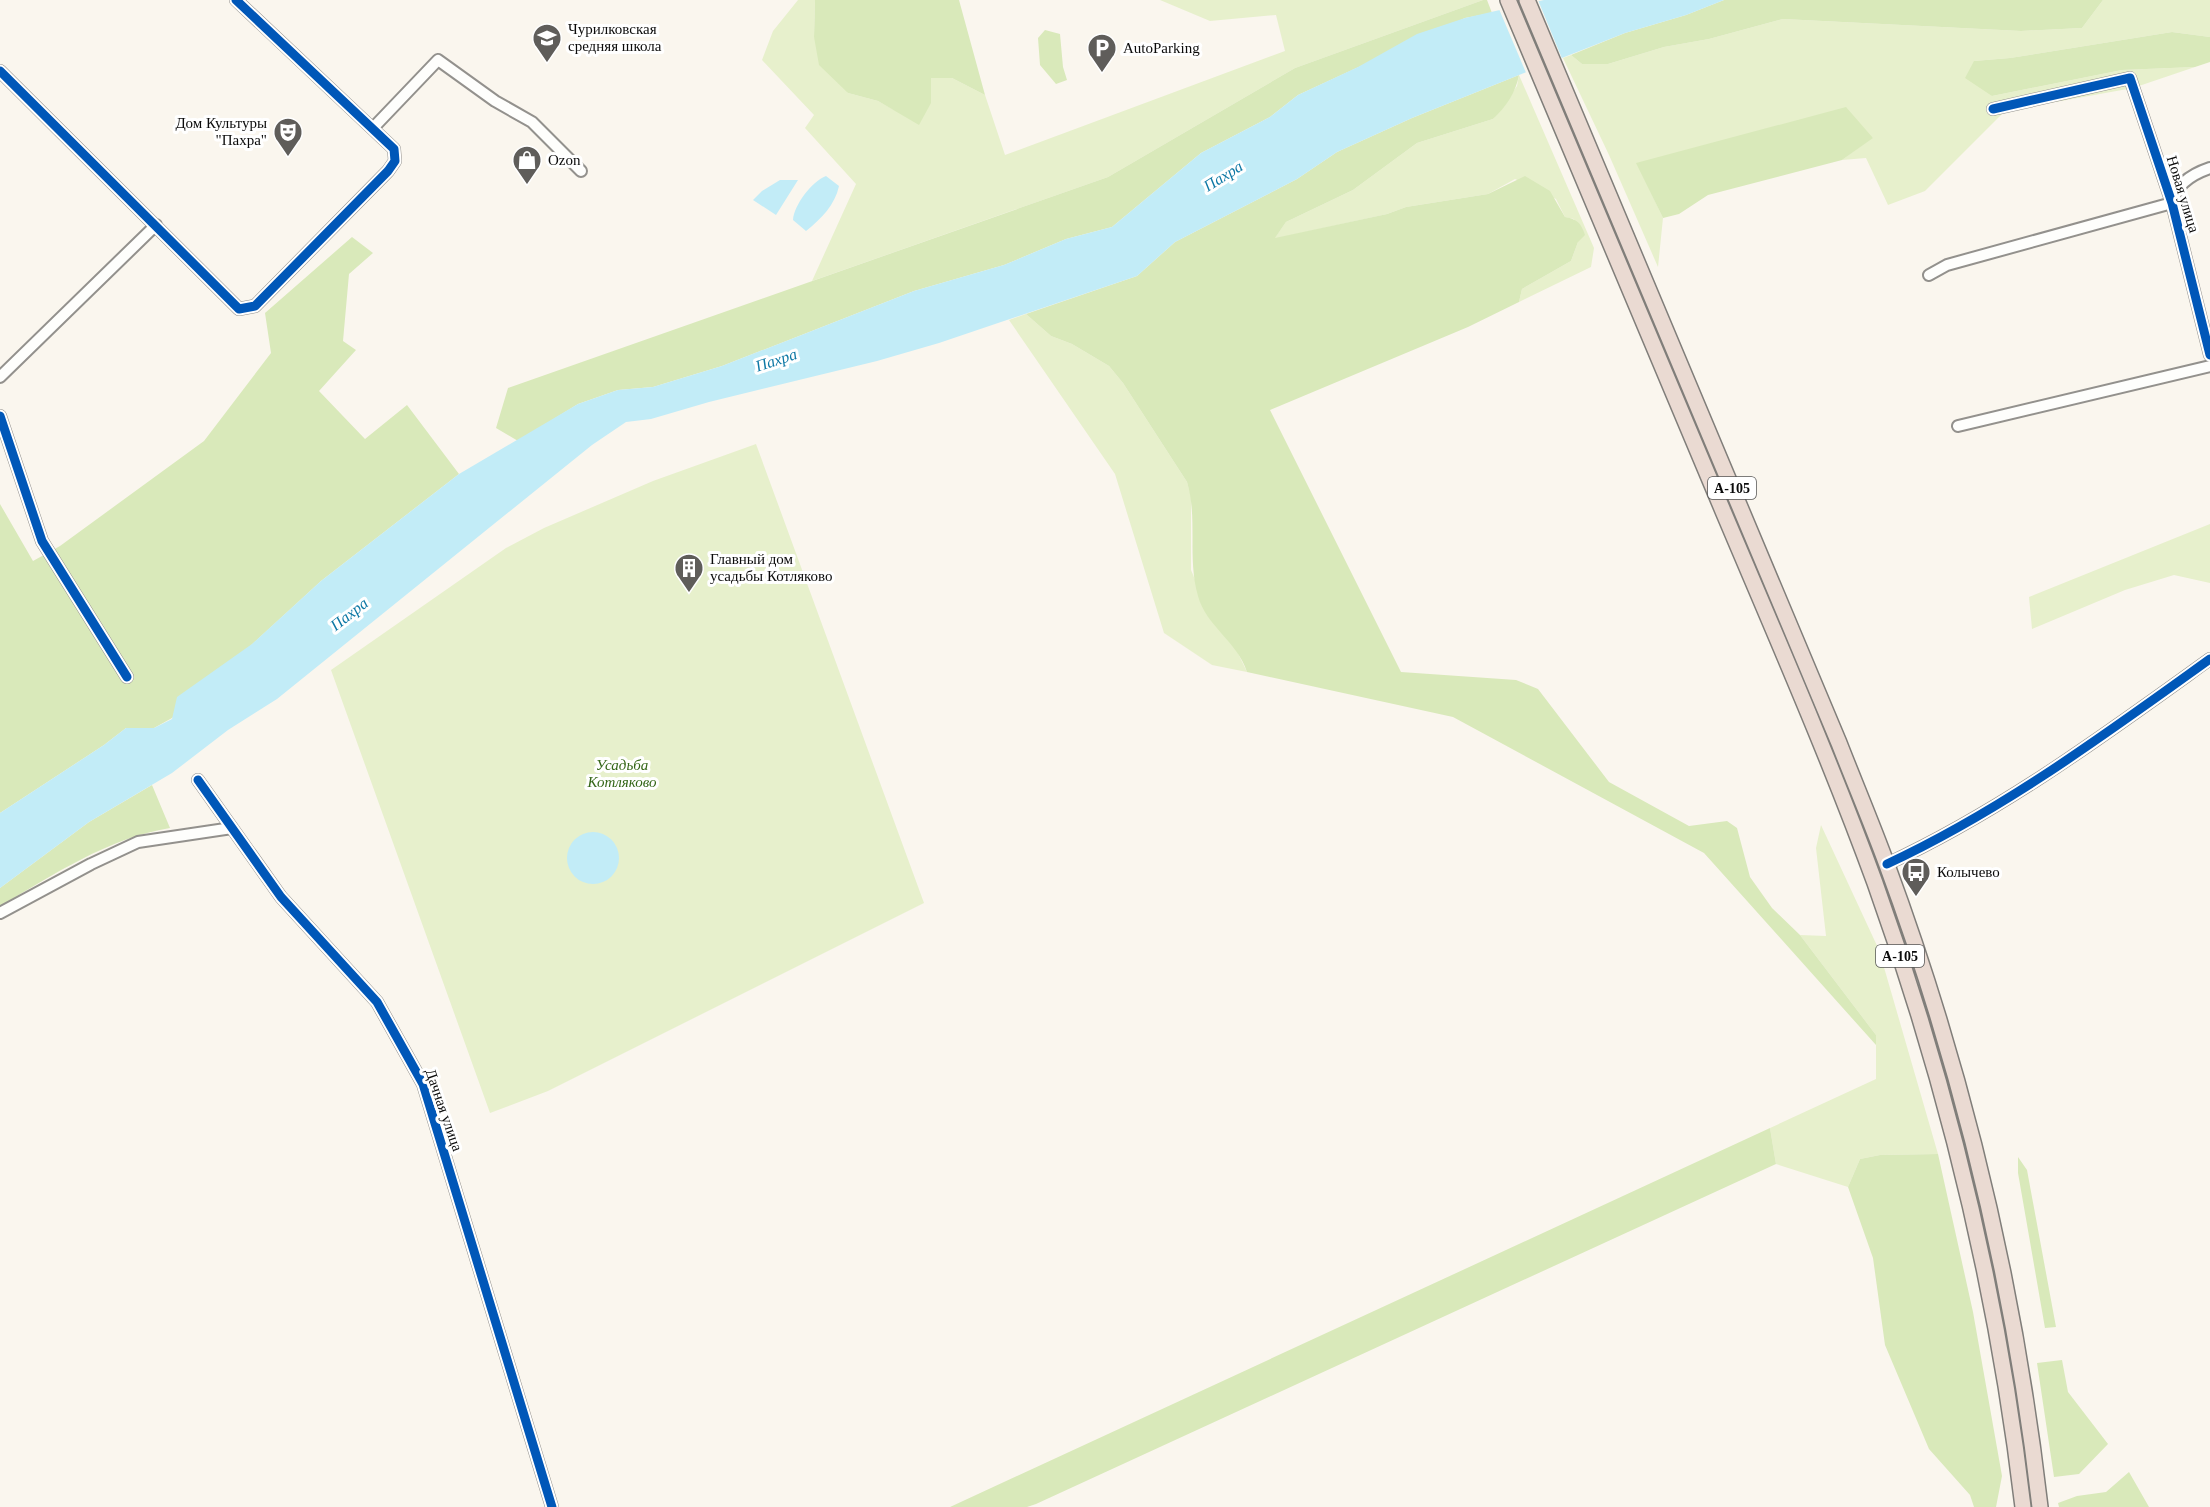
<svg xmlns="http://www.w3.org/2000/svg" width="2210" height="1507" font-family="'Times New Roman',serif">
  <rect width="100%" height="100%" fill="#faf6ee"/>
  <path fill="#e7f0cc" d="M 798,0 L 815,0 L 814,37 L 848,93 L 878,101 L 894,110 L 931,103 L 931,78 L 952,78 L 985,95 L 1005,155 L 1285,51 L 1276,15 L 1210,21 L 1160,0 L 1483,0 L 1295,68 L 1108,177 L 812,281 L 856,184 L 805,128 L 814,115 L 762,60 L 773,31 Z
    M 2103,0 L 2210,0 L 2210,37 L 2172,32 L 2010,58 L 1974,61 L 1992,96 L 2122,70 L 2195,67 L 2133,88 L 2005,111 L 1925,191 L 1888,205 L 1866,158 L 1842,160 L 1873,137 L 1637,163 L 1663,218 L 1658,267 L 1609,155 L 1563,58 L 1571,55 L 1582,64 L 1608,64 L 1664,47 L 1709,39 L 1783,19 L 2021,31 L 2082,28 Z
    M 1519,75 L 1594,248 L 1591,267 L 1519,302 L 1522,289 L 1571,261 L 1578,242 L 1574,219 L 1565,217 L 1556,199 L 1515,179 L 1488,194 L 1406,207 L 1387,214 L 1274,239 L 1286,222 L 1353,190 L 1417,143 L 1493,119 L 1517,86 Z
    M 1026,314 L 1051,336 L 1072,344 L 1109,366 L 1123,383 L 1187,482 L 1191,496 L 1191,570 L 1213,622 L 1234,645 L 1247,672 L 1212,665 L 1164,633 L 1115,474 L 1009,320 Z
    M 756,444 L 924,903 L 548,1091 L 490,1113 L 331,670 L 506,548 L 544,528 L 653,481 Z
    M 2210,524 L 2210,583 L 2174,575 L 2125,590 L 2032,629 L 2029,597 Z
    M 1821,825 L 1879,950 L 1938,1154 L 1880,1155 L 1860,1159 L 1848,1187 L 1776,1164 L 1770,1128 L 1876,1079 L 1876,1035 L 1800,935 L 1826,936 L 1816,848 Z"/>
  <path fill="#d9e9ba" d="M 815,0 L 959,0 L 985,95 L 952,78 L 931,78 L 931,103 L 919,125 L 878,101 L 848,93 L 819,65 L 814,37 Z
    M 1483,0 L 1487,0 L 1492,13 L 1465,18 L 1298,95 L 1270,117 L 1201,153 L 1112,227 L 1066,239 L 1004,265 L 914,291 L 722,366 L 653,387 L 618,390 L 578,404 L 518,441 L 496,428 L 508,388 L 1108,177 L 1295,68 Z
    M 1724,0 L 2103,0 L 2082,28 L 2021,31 L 1783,19 L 1709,39 L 1664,47 L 1608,64 L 1582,64 L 1571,55 L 1625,33 L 1686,15 Z
    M 1045,30 L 1060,34 L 1063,67 L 1067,80 L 1056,84 L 1040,65 L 1038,38 Z
    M 2172,32 L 2210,37 L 2210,62 L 2195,67 L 2122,70 L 1992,96 L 1965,78 L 1974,61 L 2010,58 Z
    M 1519,75 C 1516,92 1506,107 1493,119 L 1417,143 L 1353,190 L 1286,222 L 1275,238 L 1387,214 L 1406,207 L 1488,194 L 1525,176 L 1550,191 L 1565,217 C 1577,219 1581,223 1585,235 L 1578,242 L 1571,261 L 1522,289 L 1519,302 L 1468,327 L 1270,410 L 1401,672 L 1516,680 L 1538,689 L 1609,782 L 1689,826 L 1727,821 L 1737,828 L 1750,877 L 1772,908 L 1800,935 L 1876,1035 L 1876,1045 L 1704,853 L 1453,717 L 1247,672 C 1237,641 1206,626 1198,596 C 1187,558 1198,518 1187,482 L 1123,383 L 1109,366 L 1072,344 L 1051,336 L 1026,314 L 1137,276 L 1175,242 L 1297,179 L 1337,152 L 1412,118 Z
    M 1846,107 L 1873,138 L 1842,160 L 1708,195 L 1679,214 L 1663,218 L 1636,163 Z
    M 352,237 L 373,253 L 349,274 L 343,341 L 356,350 L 319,391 L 365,439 L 407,405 L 459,474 L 321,581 L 172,718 L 154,728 L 126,728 L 104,745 L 0,813 L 0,504 L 33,561 L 60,546 L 204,441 L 271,353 L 265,313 Z
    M 152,785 L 170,828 C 108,838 53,875 0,906 L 0,888 L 89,822 Z
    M 1770,1128 L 1776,1164 L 1036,1504 L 1027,1507 L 950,1507 Z
    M 1938,1154 L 1973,1312 L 2002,1476 L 1996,1507 L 1974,1507 L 1970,1495 L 1929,1449 L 1885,1345 L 1873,1258 L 1848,1187 L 1860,1159 L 1880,1155 Z
    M 2018,1157 L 2027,1170 L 2056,1327 L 2045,1328 L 2018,1173 Z
    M 2062,1360 L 2068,1392 L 2108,1444 L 2079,1474 L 2054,1477 L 2037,1363 Z
    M 2129,1472 L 2149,1507 L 2059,1507 L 2058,1503 L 2077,1496 L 2106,1492 Z"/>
  <path fill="#c2ecf7" d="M 1544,0 L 1724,0 L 1686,15 L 1625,33 L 1519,75 L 1412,118 L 1337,152 L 1297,179 L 1175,242 L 1137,276 L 939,343 L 877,361 L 709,402 L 651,419 L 626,422 L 592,445 L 277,699 L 228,730 L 172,773 L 89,822 L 0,888 L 0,813 L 104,745 L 126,728 L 154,728 L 172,719 L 177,697 L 252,644 L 321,581 L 459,474 L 578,404 L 618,390 L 653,387 L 722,366 L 914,291 L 1004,265 L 1066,239 L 1112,227 L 1201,153 L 1270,117 L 1298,95 L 1358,67 L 1417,34 L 1465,18 Z
    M 826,176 L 839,186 C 835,205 821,219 806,231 L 793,220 C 794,205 812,181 826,176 Z
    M 780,180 L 798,180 L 776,215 L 753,200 L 762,191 Z
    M567 858a26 26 0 1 1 52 0a26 26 0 1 1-52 0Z"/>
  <path fill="#faf6ee" d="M 1538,0 L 1563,61 L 1527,75 L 1499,9 Z"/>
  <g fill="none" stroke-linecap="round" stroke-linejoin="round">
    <g stroke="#93918d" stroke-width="14">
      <path id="minor" d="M 0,71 L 239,309 L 255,306 L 388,171 L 395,161 L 394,149 L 236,0
        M 1993,109 L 2130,78 L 2172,203 L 2210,355
        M 373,128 L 438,60 L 495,101 L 532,122 L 581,171
        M 1929,275 L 1947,265 L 2172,203 C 2176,184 2192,174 2210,168
        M 0,377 L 156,225
        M 0,416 L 42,541 L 127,677
        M 1958,426 L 2210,366
        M 198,780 L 281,897 L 377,1002 L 423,1084 L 552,1507
        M 1887,864 C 2003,810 2107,733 2210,659
        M 0,913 L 91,864 L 138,842 L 232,828"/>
    </g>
    <g stroke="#807e7a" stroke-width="18">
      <path id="highway" d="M 1508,0 C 1579,171 1651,341 1723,511 C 1775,634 1829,757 1875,883 C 1947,1084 1998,1294 2023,1507
        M 1527,0 L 1839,743 C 1855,784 1872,824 1887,865 C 1963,1071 2015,1289 2040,1507"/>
    </g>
    <use href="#minor" stroke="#fefefc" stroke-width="10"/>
    <use href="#highway" stroke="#eadad2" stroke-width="15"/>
    <g stroke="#fff" stroke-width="13">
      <path id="cycleway" d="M 0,71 L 239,309 L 255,306 L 388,171 L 395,161 L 394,149 L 236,0
        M 1993,109 L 2130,78 L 2172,203 L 2210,355
        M 0,416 L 42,541 L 127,677
        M 198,780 L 281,897 L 377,1002 L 423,1084 L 552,1507
        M 1887,864 C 2003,810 2107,733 2210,659"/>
    </g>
    <use href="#cycleway" stroke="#0057b8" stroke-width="9"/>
  </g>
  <defs>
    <g id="school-pin" transform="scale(1.5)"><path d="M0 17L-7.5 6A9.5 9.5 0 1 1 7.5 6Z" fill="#5f5d5a" stroke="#fff"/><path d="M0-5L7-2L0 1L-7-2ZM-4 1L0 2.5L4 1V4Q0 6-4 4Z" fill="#fff"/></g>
    <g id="parking-pin" transform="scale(1.5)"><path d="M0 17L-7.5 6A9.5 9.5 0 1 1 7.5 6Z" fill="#5f5d5a" stroke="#fff"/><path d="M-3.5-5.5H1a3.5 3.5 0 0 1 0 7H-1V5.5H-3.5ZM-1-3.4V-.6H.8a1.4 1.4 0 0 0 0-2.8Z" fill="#fff"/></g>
    <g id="theatre-pin" transform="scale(1.5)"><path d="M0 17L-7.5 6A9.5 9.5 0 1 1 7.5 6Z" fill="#5f5d5a" stroke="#fff"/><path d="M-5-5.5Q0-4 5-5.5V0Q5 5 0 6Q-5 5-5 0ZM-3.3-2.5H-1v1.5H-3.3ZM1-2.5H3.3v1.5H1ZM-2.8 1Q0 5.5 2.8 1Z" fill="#fff"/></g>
    <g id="shop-pin" transform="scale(1.5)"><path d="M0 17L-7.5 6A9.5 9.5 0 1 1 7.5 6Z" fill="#5f5d5a" stroke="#fff"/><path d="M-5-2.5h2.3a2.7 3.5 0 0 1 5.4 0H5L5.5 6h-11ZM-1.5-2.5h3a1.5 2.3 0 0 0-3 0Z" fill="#fff"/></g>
    <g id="building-pin" transform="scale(1.5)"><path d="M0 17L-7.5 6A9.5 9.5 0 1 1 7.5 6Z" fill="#5f5d5a" stroke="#fff"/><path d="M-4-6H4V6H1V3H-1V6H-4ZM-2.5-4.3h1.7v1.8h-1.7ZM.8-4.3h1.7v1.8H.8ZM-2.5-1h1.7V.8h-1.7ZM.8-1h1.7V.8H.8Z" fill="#fff"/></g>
    <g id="bus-pin" transform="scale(1.5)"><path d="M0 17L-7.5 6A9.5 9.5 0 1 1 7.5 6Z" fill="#5f5d5a" stroke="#fff"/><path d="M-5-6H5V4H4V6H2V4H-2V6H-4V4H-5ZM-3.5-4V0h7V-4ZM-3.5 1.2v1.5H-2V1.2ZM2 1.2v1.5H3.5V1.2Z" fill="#fff"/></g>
  </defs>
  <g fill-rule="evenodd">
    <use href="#school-pin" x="547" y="38"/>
    <use href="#parking-pin" x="1102" y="48"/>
    <use href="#theatre-pin" x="288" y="132"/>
    <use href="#shop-pin" x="527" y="160"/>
    <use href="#building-pin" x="689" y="568"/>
    <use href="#bus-pin" x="1916" y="872"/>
  </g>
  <g text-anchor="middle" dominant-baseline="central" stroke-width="6" stroke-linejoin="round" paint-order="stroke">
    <g fill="#fff" stroke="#545454" stroke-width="1.5">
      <rect x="1708" y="477" width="48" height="22" rx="4.5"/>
      <rect x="1876" y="945" width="48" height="22" rx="4.5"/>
    </g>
    <g font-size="14" font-weight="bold" fill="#0b0b0b">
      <text x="1732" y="488">А-105</text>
      <text x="1900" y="956">А-105</text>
    </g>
    <g font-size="15" fill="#0b0b0b" stroke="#fff" text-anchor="start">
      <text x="568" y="29">Чурилковская<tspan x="568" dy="17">средняя школа</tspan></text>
      <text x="1123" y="48">AutoParking</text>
      <text x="267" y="123" text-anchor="end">Дом Культуры<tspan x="267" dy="17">"Пахра"</tspan></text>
      <text x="548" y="160">Ozon</text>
      <text x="710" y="559">Главный дом<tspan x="710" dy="17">усадьбы Котляково</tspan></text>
      <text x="1937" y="872">Колычево</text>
    </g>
    <g font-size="15" fill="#0b0b0b" stroke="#fff">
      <text transform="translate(2183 194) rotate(73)">Новая улица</text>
      <text transform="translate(444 1110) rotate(71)">Дачная улица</text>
    </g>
    <g font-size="15" font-style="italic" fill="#346618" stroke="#fff">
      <text x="622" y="765">Усадьба<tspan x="622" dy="17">Котляково</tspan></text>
    </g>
    <g font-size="16" font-style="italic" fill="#0d78a5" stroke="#fff">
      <text transform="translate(1223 176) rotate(-32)">Пахра</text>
      <text transform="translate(776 360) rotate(-18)">Пахра</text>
      <text transform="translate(349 614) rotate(-38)">Пахра</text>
    </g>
  </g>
</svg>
